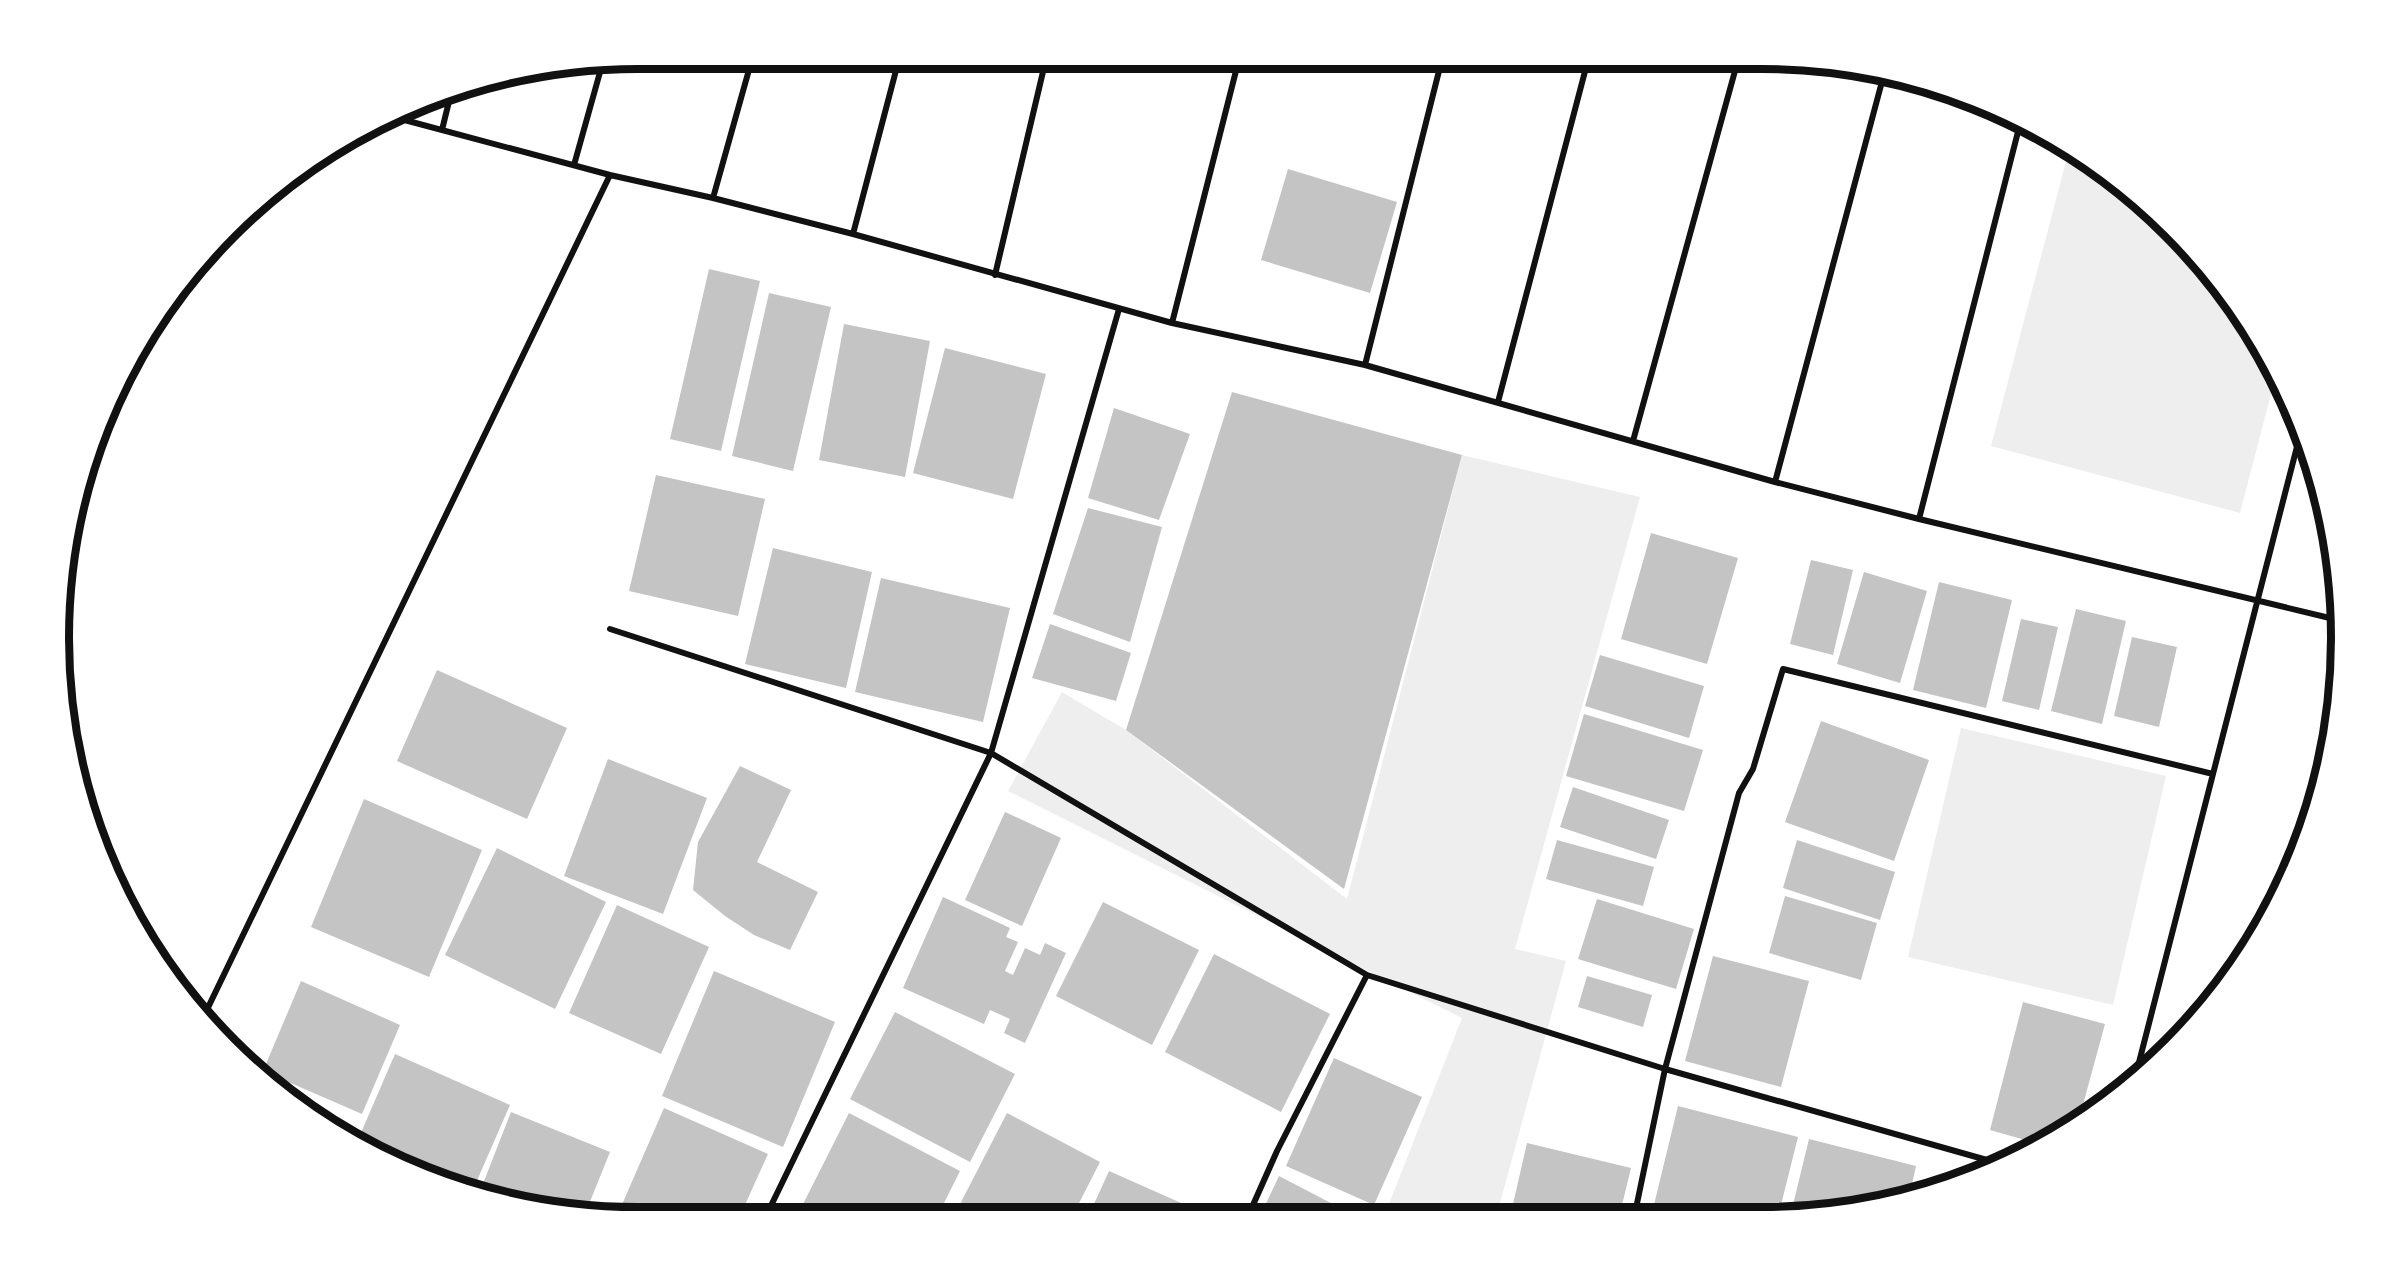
<svg xmlns="http://www.w3.org/2000/svg" width="2400" height="1276" font-family="Helvetica,sans-serif">
  <rect width="100%" height="100%" fill="#fff"/>
  <path fill="#eee" d="M 2069,150 L 2115,178 L 2198,256 L 2264,349 L 2276,375 L 2240,513 L 1991,446 Z
    M 1462,455 L 1640,497 L 1515,949 L 1566,961 L 1497,1214 L 1385,1214 L 1462,1018 L 1008,791 L 1062,692 L 1126,730 L 1347,899 Z
    M 1961,728 L 2166,776 L 2113,1005 L 1908,957 Z"/>
  <path fill="#c4c4c4" d="M 1288,169 L 1397,202 L 1370,293 L 1261,260 Z
    M 709,269 L 760,281 L 721,451 L 670,439 Z
    M 769,293 L 831,307 L 793,471 L 732,456 Z
    M 844,324 L 930,341 L 905,477 L 819,460 Z
    M 945,348 L 1046,374 L 1013,499 L 913,473 Z
    M 1232,392 L 1462,455 L 1344,889 L 1126,730 Z
    M 1114,408 L 1190,434 L 1159,520 L 1088,498 Z
    M 656,475 L 765,499 L 738,616 L 629,591 Z
    M 1088,508 L 1162,527 L 1130,642 L 1053,614 Z
    M 1651,533 L 1738,558 L 1707,664 L 1621,639 Z
    M 773,548 L 872,572 L 846,688 L 745,664 Z
    M 1811,560 L 1853,570 L 1833,655 L 1790,644 Z
    M 1864,572 L 1927,591 L 1900,683 L 1837,664 Z
    M 881,578 L 1010,608 L 983,722 L 855,692 Z
    M 1939,582 L 2012,600 L 1986,708 L 1913,690 Z
    M 2076,609 L 2126,621 L 2102,724 L 2051,711 Z
    M 2021,619 L 2058,627 L 2039,710 L 2002,701 Z
    M 1050,624 L 1131,653 L 1116,701 L 1032,678 Z
    M 2132,637 L 2177,647 L 2159,727 L 2114,716 Z
    M 1600,655 L 1704,686 L 1689,738 L 1585,706 Z
    M 437,670 L 567,728 L 527,819 L 397,761 Z
    M 1584,714 L 1703,750 L 1684,811 L 1566,776 Z
    M 1821,721 L 1929,760 L 1894,861 L 1785,822 Z
    M 608,759 L 707,798 L 663,914 L 564,876 Z
    M 740,766 L 791,790 L 757,862 L 818,892 L 790,950 L 754,935 L 725,916 L 693,890 L 698,842 Z
    M 1573,787 L 1669,820 L 1656,859 L 1560,827 Z
    M 364,799 L 482,850 L 429,977 L 311,927 Z
    M 1005,812 L 1061,838 L 1022,926 L 965,900 Z
    M 1557,840 L 1654,867 L 1643,906 L 1546,879 Z
    M 1797,840 L 1895,872 L 1880,920 L 1783,888 Z
    M 497,848 L 606,902 L 555,1009 L 445,955 Z
    M 1785,896 L 1877,923 L 1861,980 L 1769,953 Z
    M 943,897 L 1010,928 L 1006,937 L 1018,942 L 1005,971 L 1013,975 L 1025,948 L 1040,955 L 1045,943 L 1066,953 L 1025,1043 L 1004,1033 L 1010,1019 L 990,1010 L 984,1024 L 903,988 Z
    M 1597,899 L 1694,929 L 1676,989 L 1578,959 Z
    M 1103,902 L 1199,950 L 1152,1045 L 1056,996 Z
    M 617,905 L 709,947 L 661,1054 L 569,1013 Z
    M 1214,954 L 1330,1014 L 1281,1112 L 1165,1052 Z
    M 1713,956 L 1809,981 L 1781,1087 L 1685,1061 Z
    M 714,971 L 835,1022 L 783,1147 L 662,1096 Z
    M 1587,976 L 1652,995 L 1643,1027 L 1578,1007 Z
    M 301,981 L 400,1025 L 362,1114 L 263,1071 Z
    M 2023,1002 L 2105,1024 L 2078,1123 L 2039,1144 L 1990,1130 Z
    M 895,1012 L 1015,1074 L 970,1162 L 850,1099 Z
    M 395,1054 L 510,1105 L 472,1192 L 381,1158 L 357,1142 Z
    M 1334,1058 L 1422,1097 L 1374,1205 L 1286,1166 Z
    M 1678,1106 L 1798,1137 L 1779,1213 L 1652,1213 Z
    M 664,1108 L 768,1154 L 740,1216 L 617,1216 Z
    M 511,1112 L 610,1152 L 585,1214 L 488,1198 L 479,1194 Z
    M 849,1113 L 960,1171 L 938,1215 L 797,1216 Z
    M 1007,1113 L 1100,1162 L 1073,1215 L 976,1215 L 959,1206 Z
    M 1809,1139 L 1916,1166 L 1910,1193 L 1838,1212 L 1791,1213 Z
    M 1527,1143 L 1631,1168 L 1620,1213 L 1554,1213 L 1513,1204 Z
    M 1109,1171 L 1206,1214 L 1089,1215 Z
    M 1279,1176 L 1352,1214 L 1261,1214 Z"/>
  <g fill="none" stroke-linecap="round" stroke-linejoin="round">
    <path stroke="#111" stroke-width="6" d="M 397,118 L 610,175 L 713,198 L 853,234 L 1172,323 L 1365,365 L 1775,482 L 1919,519 L 2338,620
      M 442,130 L 452,89
      M 574,165 L 602,65
      M 713,198 L 752,59
      M 853,234 L 899,59
      M 995,275 L 1046,59
      M 1172,323 L 1239,59
      M 1365,365 L 1442,59
      M 1498,402 L 1588,60
      M 1633,441 L 1738,60
      M 1775,482 L 1884,74
      M 1919,519 L 2021,120
      M 610,629 L 991,753 L 1367,975 L 1665,1069 L 2001,1164
      M 202,1020 L 610,175
      M 2136,1074 L 2301,431
      M 1635,1213 L 1665,1069 L 1739,793 L 1753,769 L 1783,669 L 2213,774
      M 1249,1214 L 1277,1151 L 1367,975
      M 766,1216 L 991,753 L 1119,309"/>
  </g>
  <path d="M0 0H2400V1276H0ZM638 69H1762A569 569 0 0 1 2331 638V638A569 569 0 0 1 1762 1207H638A569 569 0 0 1 69 638V638A569 569 0 0 1 638 69Z" fill="#fff" fill-rule="evenodd"/>
  <path fill="none" stroke="#111" stroke-width="8" d="M638 69H1762A569 569 0 0 1 2331 638V638A569 569 0 0 1 1762 1207H638A569 569 0 0 1 69 638V638A569 569 0 0 1 638 69Z"/>
</svg>
